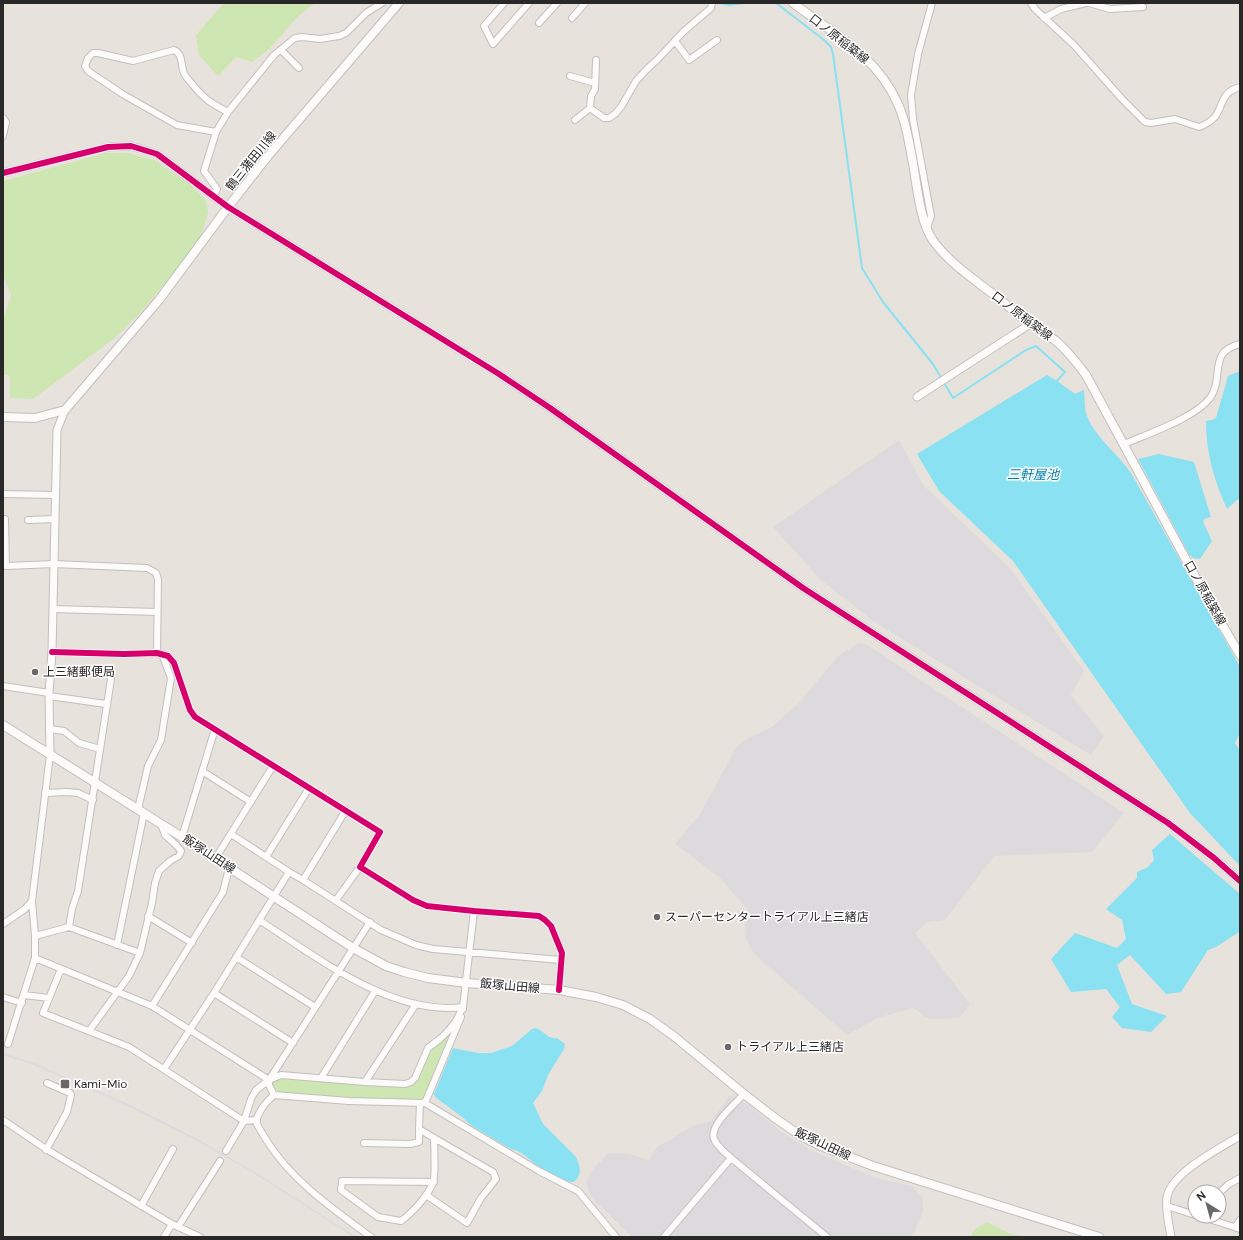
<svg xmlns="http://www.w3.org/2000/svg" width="1243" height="1240" font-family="'DM Sans','Noto Sans JP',sans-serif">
  <rect width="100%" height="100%" fill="#e8e2dd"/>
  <path fill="#dddadd" d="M 899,440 L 923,485 L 1009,567 L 1084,671 L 1071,695 L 1104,736 L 1091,755 L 873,621 L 820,579 L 773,527 Z
    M 859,643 L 867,645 L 1124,813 L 1092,852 L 994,856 L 945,920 L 927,922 L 915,933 L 970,1004 L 959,1018 L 932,1019 L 925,1017 L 920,1012 L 913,1008 L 877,1018 L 847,1035 L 754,954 L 746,939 L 745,925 L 748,910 L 720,878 L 675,844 L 700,814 L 737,746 L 747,739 L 772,727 L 798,704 L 838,656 Z
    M 730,1096 L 749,1105 L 780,1131 L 810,1150 L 876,1178 L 911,1186 L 923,1198 L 923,1212 L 915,1231 L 910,1237 L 632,1237 L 592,1198 L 586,1183 L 593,1169 L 609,1153 L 629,1154 L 649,1160 L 657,1147 L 695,1125 L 711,1121 Z"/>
  <path fill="#cde6b2" d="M 224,3 L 316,3 C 296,14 284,34 269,49 C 264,54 257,58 252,62 L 236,57 L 218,76 L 199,55 L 196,35 Z
    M 106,153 L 127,153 L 154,160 L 189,183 L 206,201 L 208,213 L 201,237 L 183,262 L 140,313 L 116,337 L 33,399 L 10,398 L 10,376 L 3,374 L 3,321 L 11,295 L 3,275 L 3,181 Z
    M 446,1036 L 449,1037 L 425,1097 L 420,1100 L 348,1099 L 279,1092 L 275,1090 L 272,1085 L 274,1080 L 280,1077 L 411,1085 L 415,1081 L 429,1050 Z
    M 987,1222 L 1011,1234 L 1028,1237 L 970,1237 L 975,1229 Z"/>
  <path fill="#89e1f1" d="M 1240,371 L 1240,499 L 1237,500 L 1227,509 C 1214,480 1206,453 1206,421 L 1212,420 L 1216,418 L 1228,376 Z
    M 1047,375 L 1057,381 L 1075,394 L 1084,390 C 1085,398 1084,408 1087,416 C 1095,437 1118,454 1131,473 L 1240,667 L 1240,733 L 1235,743 L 1240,751 L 1240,866 L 1190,813 L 1013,561 L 939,491 L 917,454 Z
    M 1159,454 L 1194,462 L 1211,517 L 1204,519 L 1203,522 L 1212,541 L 1200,559 L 1193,558 L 1189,554 L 1138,459 Z
    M 1170,834 L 1240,894 L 1240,929 L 1239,932 L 1216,947 L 1208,950 L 1181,992 L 1166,994 L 1130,955 L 1117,965 L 1132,1004 L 1167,1016 L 1151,1032 L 1122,1028 L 1112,1017 L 1120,1007 L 1106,989 L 1071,992 L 1051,959 L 1075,933 L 1117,948 L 1126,939 L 1122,920 L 1106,909 L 1137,878 L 1137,872 L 1148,867 L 1154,860 L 1152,850 Z
    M 536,1028 C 545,1032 549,1040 557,1038 L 565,1044 L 564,1049 L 548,1075 L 542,1091 L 533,1103 L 543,1124 L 576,1157 C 580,1166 583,1176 573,1182 C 563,1182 546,1172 538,1166 C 529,1160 523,1151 511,1149 L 472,1126 L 462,1117 L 435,1097 L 434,1094 L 453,1048 L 478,1053 L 491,1053 L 512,1046 L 532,1029 Z"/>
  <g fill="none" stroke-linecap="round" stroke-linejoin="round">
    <path stroke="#89e1f1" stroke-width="2" d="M 719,3 L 729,5 L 744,3
      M 776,3 L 824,40 L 831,47 L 833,54 L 862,268 L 883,302 L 933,364 L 953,398 L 1026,350 L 1036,346 L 1065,372 L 1057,381"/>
    <g stroke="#c1bfbf" stroke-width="8">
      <path id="minor" d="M 504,3 L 484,26 L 493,44 L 529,3
        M 1031,3 L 1035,9 L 1074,45 L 1122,99 L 1145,122 L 1151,123 L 1175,119 L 1199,127 C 1205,125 1210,122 1215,117 C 1224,104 1221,92 1240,87
        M 1089,3 L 1110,9 L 1143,7
        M 572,18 L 585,3
        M 1044,18 L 1061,9 L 1086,3
        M 539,23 L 557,3
        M 675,41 L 689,60 L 717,40
        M 281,50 L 299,68
        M 596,60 L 595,89 L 591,96 L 590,108 L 604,118 L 609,118 L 615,114 L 621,107 L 636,81 L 646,70 L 658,59 L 683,32 L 711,8 L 712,3
        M 570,76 L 595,83
        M 3,118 L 6,122 L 3,136
        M 575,120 L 590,108
        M 216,132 L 177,125 L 124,95 L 88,71 L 85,66 L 88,58 L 93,53 L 98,53 L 133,61 L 174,50 C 184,54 180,67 185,75 C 187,79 191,82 193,85 C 204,99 212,104 228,112
        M 214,196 L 217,189 L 204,171 L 216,132 L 228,112 L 274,55 L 295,38 L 302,37 L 320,39 L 339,36 L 346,33 L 366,13 L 382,3
        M 927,228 L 931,216 L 913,119 L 911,95 L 918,54 L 932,3
        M 1124,444 C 1147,434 1195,418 1210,398 C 1225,377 1207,352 1240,344
        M 3,494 L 56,495
        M 5,519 L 6,566 L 54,564 L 147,568 L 156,573 L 158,579 L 157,653
        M 28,520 L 55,519
        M 53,609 L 157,612
        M 52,652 L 124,654 L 157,653 L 168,656 L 174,663 L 190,710 L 195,717 L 380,832 L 360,867 L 413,900 L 427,906 L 474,911 L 539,916 L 545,920 L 551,926 L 562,953 L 559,990
        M 3,686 L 49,693
        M 49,696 L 106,704
        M 49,729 L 64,731 L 79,743 L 100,749
        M 202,771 L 251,802
        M 45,793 L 67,792 L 78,793 L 93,800
        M 138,809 L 148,766 L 161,740 L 171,678 L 162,654
        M 231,834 L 289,872
        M 182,837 L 215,729
        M 266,857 L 309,788
        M 215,859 L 273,766
        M 303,880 L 381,930 L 416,945 L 433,949 L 561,960
        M 336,900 L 360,867
        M 148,916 L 192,943
        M 259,920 C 317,957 391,1016 463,1007 L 463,1009
        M 3,924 L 25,909 L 32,901
        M 69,927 L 72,909 L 78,891 L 111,679
        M 35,936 L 69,927 L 140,953
        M 117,945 L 144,813
        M 236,957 L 315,1007
        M 35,958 L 152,1006 L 269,1080
        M 61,969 L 43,1013 L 129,1047 L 244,1121 L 257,1120
        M 214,993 L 293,1043
        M 24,995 L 49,998
        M 3,997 L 22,1003
        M 152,1006 L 223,892 L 229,868
        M 89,1031 L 129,976 L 140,953 L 152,903 L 155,883 L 159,871 L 170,861 L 179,856 L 181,851 L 177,846 L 165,835 L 161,824
        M 8,1044 L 35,958 L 35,936 L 32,901 L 50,755
        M 164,1069 L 214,993 L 289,872 L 303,880 L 346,810
        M 321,1078 L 375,991
        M 365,1082 L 416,1004
        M 744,1094 C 735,1104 709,1125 714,1139 C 717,1147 726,1153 731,1158 L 827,1237
        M 274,1095 L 269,1085 L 269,1080 L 370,922
        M 420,1103 L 419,1129 L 434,1138 C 434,1147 436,1176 433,1182 C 429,1195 412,1213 401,1221 L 378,1217 L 341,1190 L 342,1181 L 434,1182
        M 425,1103 L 461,1017
        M 3,1120 L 46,1149 L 172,1224 L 200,1237
        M 364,1143 L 410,1144 L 419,1142 L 419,1129
        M 46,1150 L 67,1112 L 71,1095 L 70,1093 L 47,1083
        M 226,1151 L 244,1121 L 251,1099 L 256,1090 L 269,1080 L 281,1075 L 365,1082 L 405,1084 L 411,1082 L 415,1078 L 428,1048 L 441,1038 L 449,1030 L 456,1021 L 463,1007 L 474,911
        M 1219,1193 L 1229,1184 L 1240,1178
        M 426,1195 L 467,1223 L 481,1198 L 496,1179 L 493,1172 L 434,1138
        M 141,1206 L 173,1149
        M 1167,1206 L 1195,1215
        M 1200,1216 L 1240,1229
        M 178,1227 L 220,1161
        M 1235,1227 L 1240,1220
        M 164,1237 L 172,1224
        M 371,1237 C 333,1209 292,1181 267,1141 C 263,1134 259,1129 256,1122 C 258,1111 266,1102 274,1095 L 349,1101 L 425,1103 L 539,1171 L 578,1191 L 616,1237
        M 664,1237 L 731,1158"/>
    </g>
    <g stroke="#c1bfbf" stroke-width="9">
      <path id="tertiary" d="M 3,173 L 108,147 L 131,146 L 157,154 L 228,207 L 499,374 L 550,408 L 803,588 L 1168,823 L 1214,858 L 1240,881
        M 917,397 L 1030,324
        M 50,755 L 49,693 L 52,652 L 57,430 L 65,410
        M 1171,1237 C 1169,1224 1165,1209 1167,1197 C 1171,1173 1220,1148 1240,1136"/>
    </g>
    <g stroke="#c1bfbf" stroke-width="10">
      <path id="secondary" d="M 793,3 C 831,32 877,56 897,102 C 906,121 909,143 913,163 C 917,186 920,223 934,242 C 950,263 972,278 993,294 C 1006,304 1018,315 1031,324 C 1039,330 1048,335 1056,341 C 1068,351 1077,363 1086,375 L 1210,604 L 1240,655
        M 3,417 L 35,418 L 65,410 L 159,300 L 228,207 L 268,156 L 399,3
        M 3,725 L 182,837 L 353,948 L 386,966 L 404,972 L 428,978 L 467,983 L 559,990 L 596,997 L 623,1005 L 650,1019 L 675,1037 L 744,1094 L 775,1118 L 801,1136 L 821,1146 L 873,1166 L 1099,1237"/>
    </g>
    <use href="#minor" stroke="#fcfbfa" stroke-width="6"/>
    <use href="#tertiary" stroke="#fcfbfa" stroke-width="7"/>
    <use href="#secondary" stroke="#fcfbfa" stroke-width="8"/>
    <path stroke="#dcdcde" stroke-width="2" d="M 3,1054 L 34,1064 L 128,1105 L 199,1141 L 255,1173 L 355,1237"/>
    <g stroke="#fff" stroke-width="8">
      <path id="cycleway" d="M 3,173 L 108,147 L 131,146 L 157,154 L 228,207 L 499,374 L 550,408 L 803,588 L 1168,823 L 1214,858 L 1240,881
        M 52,652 L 124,654 L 157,653 L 168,656 L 174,663 L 190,710 L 195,717 L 380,832 L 360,867 L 413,900 L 427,906 L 474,911 L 539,916 L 545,920 L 551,926 L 562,953 L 559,990"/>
    </g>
    <use href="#cycleway" stroke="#d6006c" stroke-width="6"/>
  </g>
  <g fill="#6b6967" stroke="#fff" stroke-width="1.5">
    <circle cx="35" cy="672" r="4"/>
    <circle cx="657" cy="917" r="4"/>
    <circle cx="728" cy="1047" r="4"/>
    <rect x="60" y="1079" width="10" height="10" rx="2"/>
  </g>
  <g text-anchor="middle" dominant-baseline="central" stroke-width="3" stroke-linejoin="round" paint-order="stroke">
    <g font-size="12" fill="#282828" stroke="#fff">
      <text transform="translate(839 39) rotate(38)">口ノ原稲築線</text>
      <text transform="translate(251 161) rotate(-51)">鶴三潴田川線</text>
      <text transform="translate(1022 316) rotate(37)">口ノ原稲築線</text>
      <text transform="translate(1205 593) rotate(61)">口ノ原稲築線</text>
      <text transform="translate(209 854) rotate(33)">飯塚山田線</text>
      <text transform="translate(510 986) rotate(5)">飯塚山田線</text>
      <text transform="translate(823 1144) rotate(25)">飯塚山田線</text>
    </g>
    <g font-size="12" fill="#282828" stroke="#fff" text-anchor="start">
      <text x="43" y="672">上三緒郵便局</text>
      <text x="665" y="917">スーパーセンタートライアル上三緒店</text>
      <text x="736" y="1047">トライアル上三緒店</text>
      <text x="74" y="1084">Kami-Mio</text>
    </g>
    <g font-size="13" font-style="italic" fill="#017da4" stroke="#fff">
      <text x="1033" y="474">三軒屋池</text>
    </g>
  </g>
  <rect width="1243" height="1240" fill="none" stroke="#282828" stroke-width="8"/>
  <g transform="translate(1207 1204) rotate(323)"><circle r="19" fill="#ffffff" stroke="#a9a9a9"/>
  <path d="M0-3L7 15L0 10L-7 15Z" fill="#6b6967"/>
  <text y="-6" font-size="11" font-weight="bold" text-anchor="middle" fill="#282828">N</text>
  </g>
</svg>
